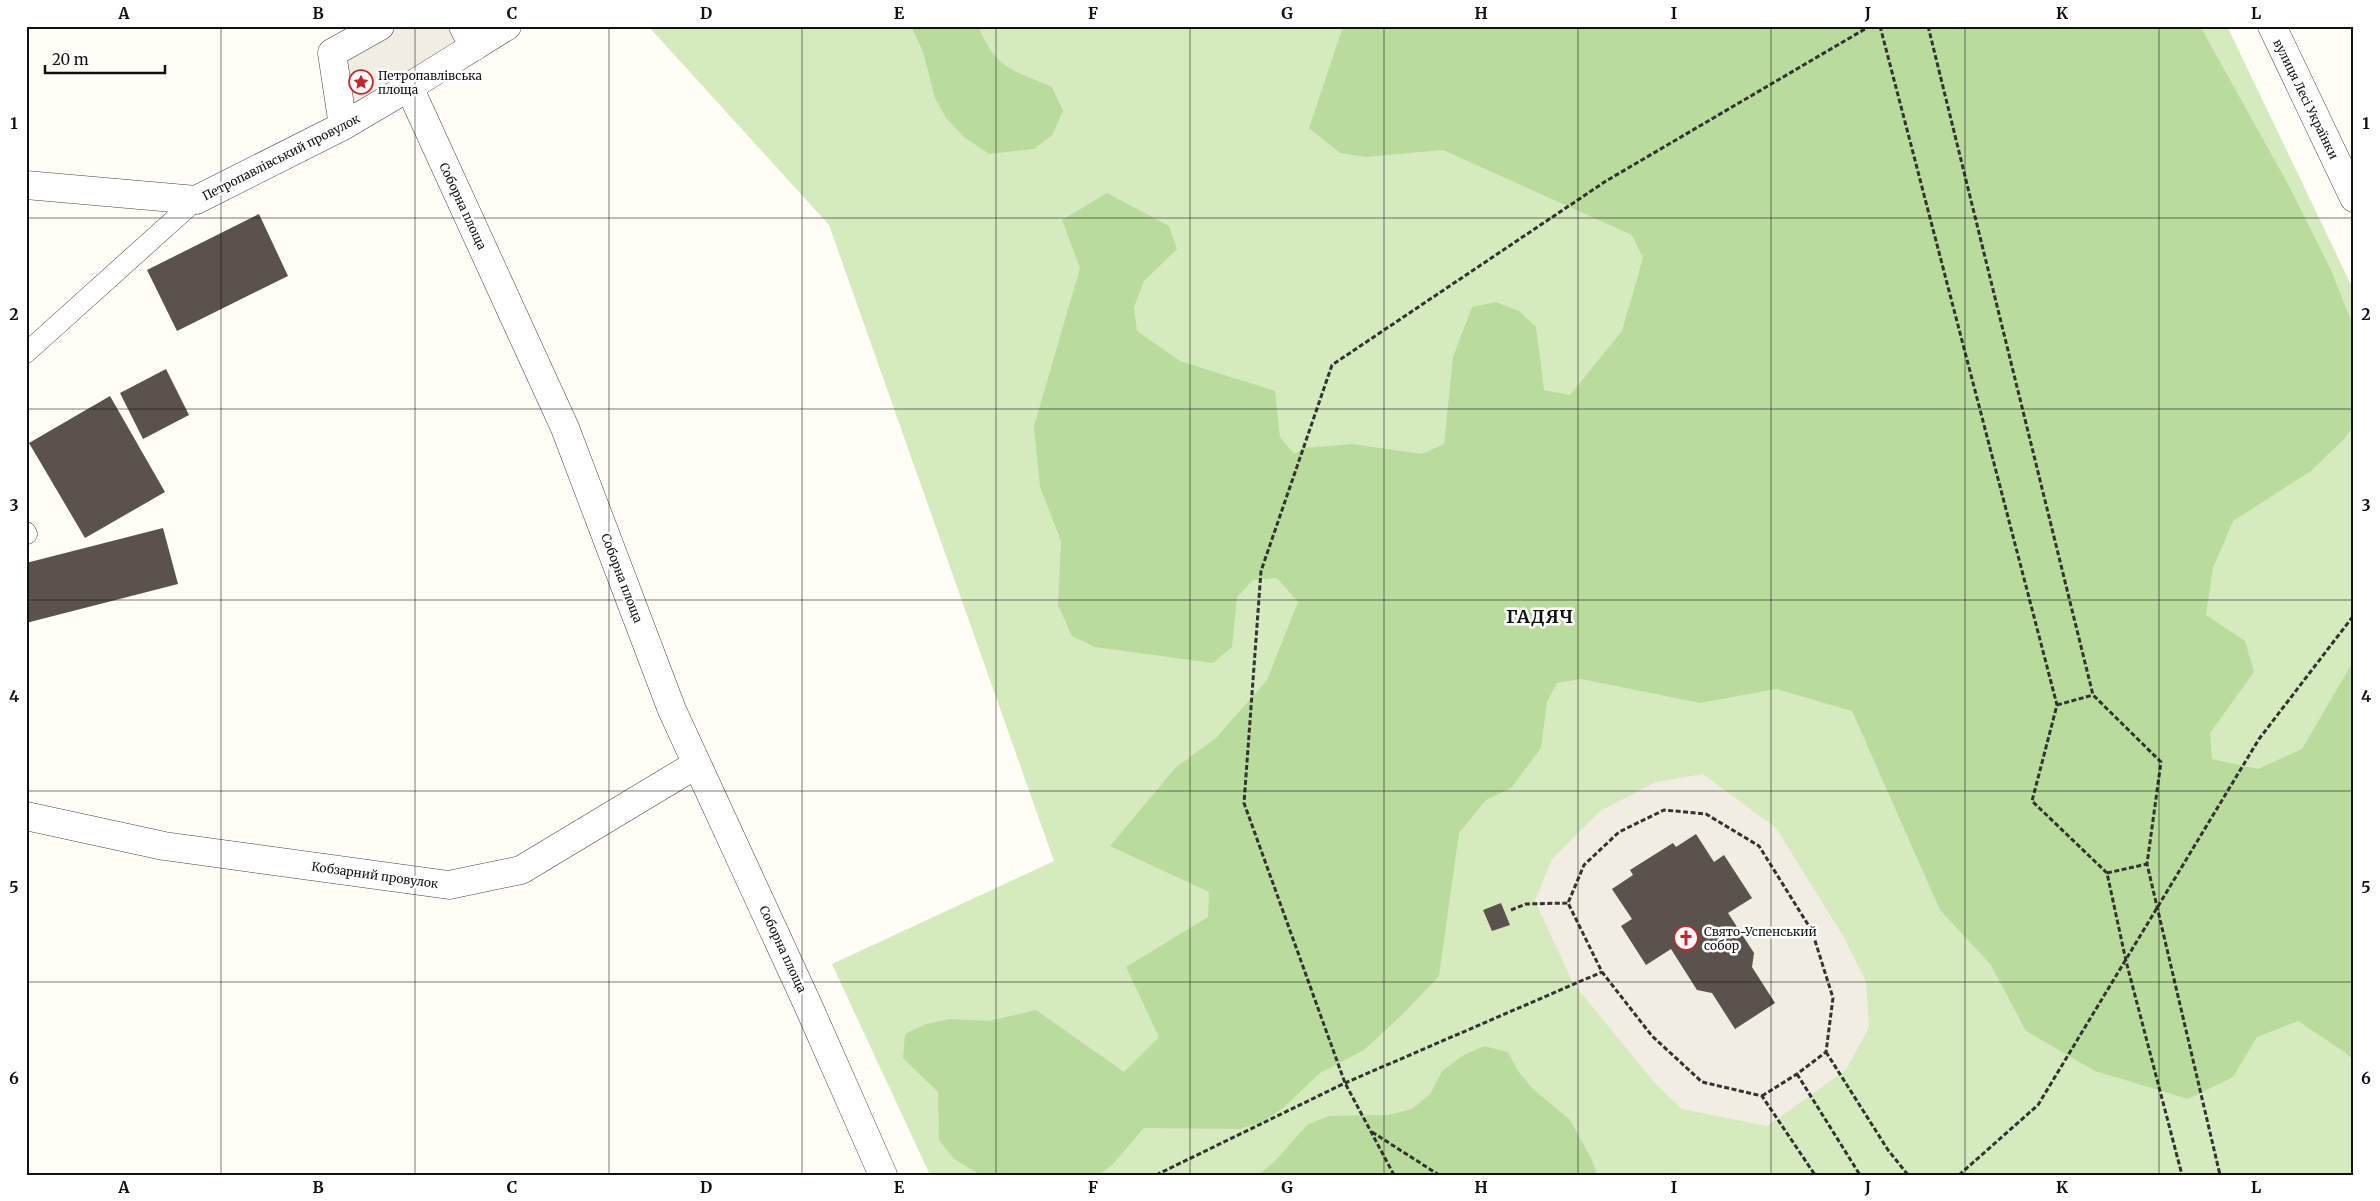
<svg xmlns="http://www.w3.org/2000/svg" width="2380" height="1201" font-family="Merriweather,serif">
  <rect width="100%" height="100%" fill="#fffdf5"/>
  <path fill="#d5ebbd" d="M 648,26 L 2227,26 L 2354,291 L 2354,1175 L 930,1175 L 832,964 L 1054,861 L 829,225 Z"/>
  <path fill="#b9dc9c" d="M 911,26 L 978,26 C 997,70 1011,69 1052,87 L 1063,111 L 1052,135 L 1034,149 L 989,154 L 964,137 L 946,118 L 935,98 L 923,52 Z
    M 1343,26 L 2200,26 L 2289,186 L 2331,270 L 2354,328 L 2354,425 L 2345,438 L 2311,471 L 2233,521 L 2213,568 L 2206,615 L 2245,641 L 2254,672 L 2210,733 L 2212,759 L 2258,769 L 2302,749 L 2354,660 L 2354,754 L 2352,757 L 2354,763 L 2354,1061 L 2346,1053 L 2298,1021 L 2257,1037 L 2233,1077 L 2188,1099 L 2095,1071 L 2026,1031 L 1991,965 L 1940,910 L 1852,711 L 1776,689 L 1700,703 L 1581,679 L 1557,683 L 1547,702 L 1541,748 L 1511,788 L 1486,800 L 1459,833 L 1439,976 L 1402,1015 L 1364,1050 L 1320,1073 L 1283,1108 L 1262,1122 L 1240,1129 L 1144,1128 L 1113,1164 L 1099,1175 L 981,1175 L 954,1159 L 939,1140 L 938,1092 L 903,1058 L 905,1034 L 926,1024 L 950,1019 L 989,1021 L 1036,1010 L 1124,1072 L 1159,1037 L 1126,967 L 1208,917 L 1209,892 L 1110,846 L 1175,768 L 1216,738 L 1267,680 L 1298,602 L 1277,578 L 1253,580 L 1237,597 L 1232,647 L 1213,663 L 1095,647 L 1072,636 L 1058,605 L 1061,541 L 1040,487 L 1034,426 L 1080,268 L 1062,220 L 1107,193 L 1169,226 L 1177,249 L 1144,281 L 1134,307 L 1137,331 L 1180,361 L 1275,391 L 1280,437 L 1294,454 L 1303,448 L 1352,444 L 1422,454 L 1444,444 L 1453,357 L 1472,307 L 1496,302 L 1519,311 L 1536,327 L 1544,390 L 1570,395 L 1622,331 L 1643,258 L 1632,235 L 1443,150 L 1365,157 L 1340,153 L 1309,128 Z
    M 1484,1046 L 1508,1052 L 1518,1071 L 1533,1089 L 1570,1120 L 1592,1160 L 1597,1175 L 1258,1175 L 1274,1162 L 1307,1125 L 1329,1116 L 1388,1115 L 1412,1109 L 1430,1094 L 1442,1071 L 1462,1056 Z"/>
  <path fill="#f1ede2" fill-rule="evenodd" d="M 352,26 L 453,26 L 462,43 L 335,117 L 317,46 Z
    M 1703,774 L 1776,828 L 1845,939 L 1866,982 L 1869,1027 L 1846,1070 L 1767,1126 L 1682,1109 L 1654,1082 L 1573,983 L 1535,901 L 1552,859 L 1600,811 L 1656,782 ZM 1672,843 L 1676,847 L 1714,862 L 1724,855 L 1752,898 L 1728,913 L 1754,953 L 1752,967 L 1775,1003 L 1735,1029 L 1712,993 L 1696,989 L 1671,949 L 1647,965 L 1632,919 L 1612,889 L 1633,875 L 1631,870 Z"/>
  <path fill="#5a524d" d="M 259,214 L 288,276 L 177,331 L 147,270 Z
    M 166,369 L 189,415 L 143,439 L 120,393 Z
    M 110,396 L 165,492 L 85,538 L 29,443 Z
    M 163,528 L 178,584 L 26,623 L 26,563 Z
    M 1696,834 L 1714,862 L 1724,855 L 1752,898 L 1728,913 L 1754,953 L 1752,967 L 1775,1003 L 1735,1029 L 1712,993 L 1697,990 L 1671,949 L 1646,965 L 1621,926 L 1632,919 L 1612,889 L 1633,875 L 1630,870 L 1673,843 L 1676,847 Z
    M 1501,903 L 1510,925 L 1492,931 L 1483,910 Z"/>
  <g fill="none" stroke-linecap="round" stroke-linejoin="round">
    <g stroke="#444" stroke-width="21">
      <path id="service" d="M 26,353 L 196,200
        M 26,532 L 27,534"/>
    </g>
    <g stroke="#444" stroke-width="29">
      <path id="minor" d="M 463,26 L 474,47
        M 507,26 L 409,87 L 565,428 L 672,710 L 807,1003 L 883,1175
        M 2272,26 L 2354,198
        M 343,126 L 332,53 L 380,26
        M 26,185 L 196,200 L 343,126 L 409,87
        M 26,816 L 164,846 L 449,885 L 521,870 L 697,764"/>
    </g>
    <path stroke="#333" stroke-width="3" stroke-dasharray="5 2.5" stroke-linecap="butt" d="M 1880,26 L 2057,705 L 2032,801 L 2107,873 L 2126,961 L 2182,1175
      M 1928,26 L 2093,695 L 2161,762 L 2147,864 L 2220,1175
      M 2057,705 L 2093,695
      M 2107,873 L 2147,864
      M 1511,910 L 1526,904 L 1568,903
      M 1826,1052 L 1888,1150 L 1908,1175
      M 1797,1074 L 1860,1175
      M 1762,1096 L 1797,1074 L 1826,1052 L 1833,998 L 1812,931 L 1759,846 L 1706,814 L 1664,810 L 1619,832 L 1584,865 L 1568,903 L 1602,972 L 1652,1036 L 1702,1082 L 1762,1096 L 1815,1175
      M 1372,1132 L 1439,1175
      M 1156,1175 L 1345,1083 L 1602,972
      M 1394,1175 L 1345,1083 L 1244,803 L 1261,571 L 1332,365 L 1606,181 L 1870,26
      M 1959,1175 L 2038,1105 L 2259,739 L 2354,615"/>
    <use href="#service" stroke="#fff" stroke-width="20"/>
    <use href="#minor" stroke="#fff" stroke-width="28"/>
  </g>
  <path fill="none" stroke="#111" stroke-width="1" stroke-opacity="0.55" d="M 221,26 L 221,1175M 415,26 L 415,1175M 609,26 L 609,1175M 802,26 L 802,1175M 996,26 L 996,1175M 1190,26 L 1190,1175M 1384,26 L 1384,1175M 1578,26 L 1578,1175M 1771,26 L 1771,1175M 1965,26 L 1965,1175M 2159,26 L 2159,1175M 26,218 L 2354,218M 26,409 L 2354,409M 26,600 L 2354,600M 26,791 L 2354,791M 26,982 L 2354,982"/>
  <defs>
    <g id="sight-ring" transform="scale(1.25)"><circle r="9.5" fill="#fff" stroke="#c4262e" stroke-width="1.5"/><path d="M0-6L1.8-2.2L6-1.7L2.9 1.2L3.7 5.4L0 3.3L-3.7 5.4L-2.9 1.2L-6-1.7L-1.8-2.2Z" fill="#c4262e"/></g>
    <g id="church-ring" transform="scale(1.25)"><circle r="9.5" fill="#fff" stroke="#c4262e" stroke-width="1.5"/><path d="M-1.2-6h2.4v3.5h3.3v2.4h-3.3V6h-2.4V-.1h-3.3v-2.4h3.3Z" fill="#c4262e"/></g>
  </defs>
  <g fill-rule="evenodd">
    <use href="#sight-ring" x="361" y="82"/>
    <use href="#church-ring" x="1686" y="938"/>
  </g>
  <g text-anchor="middle" dominant-baseline="central" stroke-width="5" stroke-linejoin="round" paint-order="stroke">
    <g font-size="12" fill="#111" stroke="#fff" text-anchor="start">
      <text x="378" y="75">Петропавлівська<tspan x="378" dy="14">площа</tspan></text>
      <text x="1704" y="931">Свято-Успенський<tspan x="1704" dy="14">собор</tspan></text>
    </g>
    <g font-size="12" fill="#111" stroke="#fff">
      <text transform="translate(2306 99) rotate(64)">вулиця Лесі Українки</text>
      <text transform="translate(281 157) rotate(-27)">Петропавлівський провулок</text>
      <text transform="translate(463 206) rotate(65)">Соборна площа</text>
      <text transform="translate(622 578) rotate(69)">Соборна площа</text>
      <text transform="translate(375 875) rotate(8)">Кобзарний провулок</text>
      <text transform="translate(783 949) rotate(65)">Соборна площа</text>
    </g>
    <g font-size="18" font-weight="bold" letter-spacing="1" fill="#111" stroke="#fff">
      <text x="1540" y="616">ГАДЯЧ</text>
    </g>
  </g>
  <rect width="2380" height="1201" fill="none" stroke="#ffffff" stroke-width="55"/>
  <path d="M45 65v8h120v-8" fill="none" stroke="#111111" stroke-width="2.5"/>
  <text x="52" y="65" font-size="15" fill="#111111" stroke="#ffffff" stroke-width="4" paint-order="stroke">20 m</text>
  <rect x="28" y="28" width="2324" height="1146" fill="none" stroke="#111" stroke-width="2"/>
  <g font-size="16" text-anchor="middle" font-weight="bold" fill="#111">
    <text x="124" y="19">A</text>
    <text x="318" y="19">B</text>
    <text x="512" y="19">C</text>
    <text x="706" y="19">D</text>
    <text x="899" y="19">E</text>
    <text x="1093" y="19">F</text>
    <text x="1287" y="19">G</text>
    <text x="1481" y="19">H</text>
    <text x="1674" y="19">I</text>
    <text x="1868" y="19">J</text>
    <text x="2062" y="19">K</text>
    <text x="2256" y="19">L</text>
    <text x="14" y="129">1</text>
    <text x="2366" y="129">1</text>
    <text x="14" y="320">2</text>
    <text x="2366" y="320">2</text>
    <text x="14" y="511">3</text>
    <text x="2366" y="511">3</text>
    <text x="14" y="702">4</text>
    <text x="2366" y="702">4</text>
    <text x="14" y="893">5</text>
    <text x="2366" y="893">5</text>
    <text x="14" y="1084">6</text>
    <text x="2366" y="1084">6</text>
    <text x="124" y="1193">A</text>
    <text x="318" y="1193">B</text>
    <text x="512" y="1193">C</text>
    <text x="706" y="1193">D</text>
    <text x="899" y="1193">E</text>
    <text x="1093" y="1193">F</text>
    <text x="1287" y="1193">G</text>
    <text x="1481" y="1193">H</text>
    <text x="1674" y="1193">I</text>
    <text x="1868" y="1193">J</text>
    <text x="2062" y="1193">K</text>
    <text x="2256" y="1193">L</text>
  </g>
</svg>
